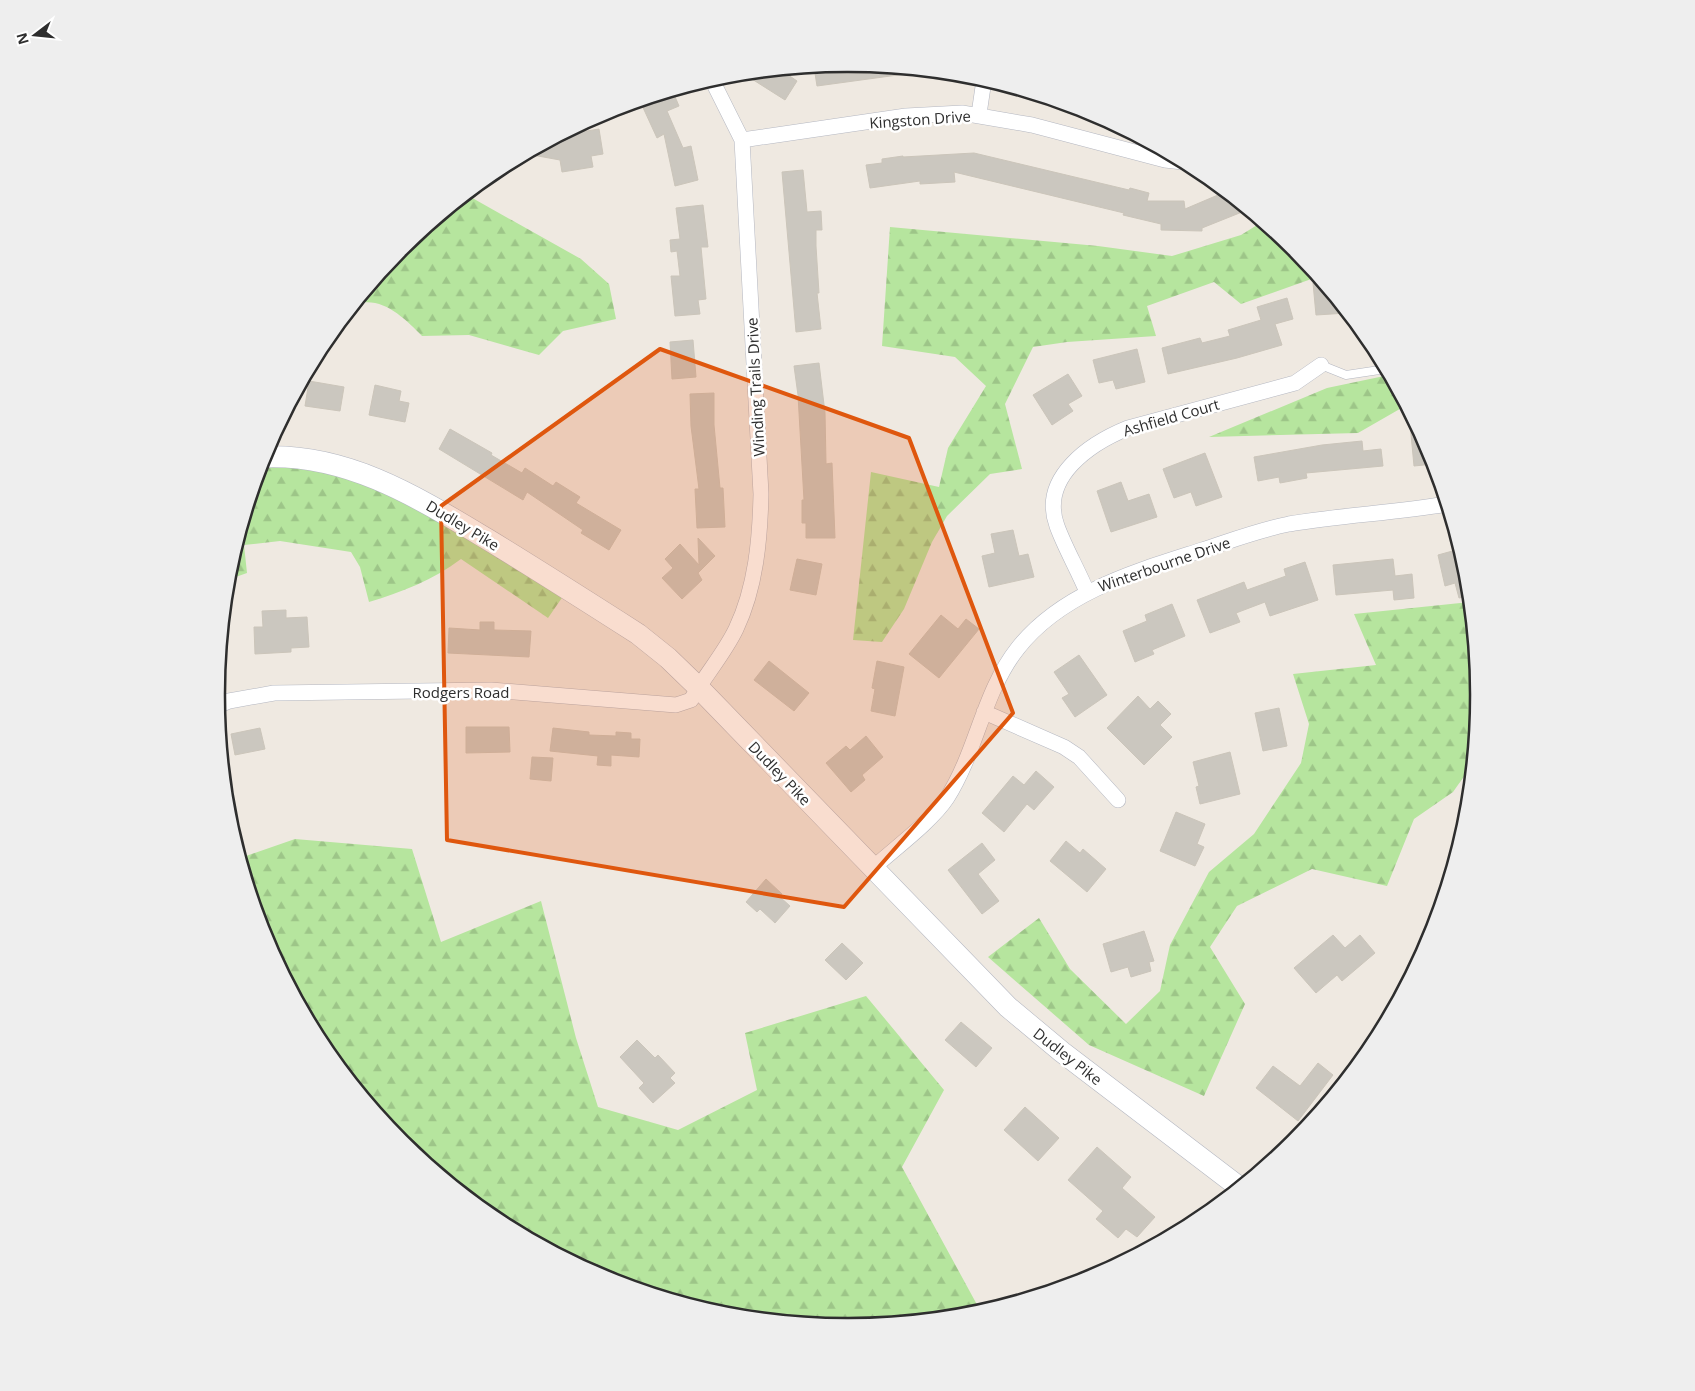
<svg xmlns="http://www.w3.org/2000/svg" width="1695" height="1391" font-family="'Open Sans',sans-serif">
  <defs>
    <pattern id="forest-firs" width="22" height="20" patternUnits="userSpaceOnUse" patternTransform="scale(1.25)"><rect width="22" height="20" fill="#b6e59e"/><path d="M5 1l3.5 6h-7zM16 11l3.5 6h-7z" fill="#9dc588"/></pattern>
  </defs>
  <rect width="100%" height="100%" fill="#efe9e1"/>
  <path fill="url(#forest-firs)" d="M 467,195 L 581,259 L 609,284 L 616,319 L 563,331 L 539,355 L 469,335 L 422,336 C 405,319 383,296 356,304 L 401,249 Z
    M 1262,222 L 1294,249 L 1317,277 L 1241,304 L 1214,282 L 1147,306 L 1156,336 L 1067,342 L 1033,347 L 1005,404 L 1022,469 L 990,474 L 947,516 L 932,542 L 904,609 L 882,642 L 853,640 L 871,472 L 939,487 L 948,448 L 986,386 L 955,357 L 882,346 L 890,227 L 1098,246 L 1172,256 L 1241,235 Z
    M 1389,375 L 1405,406 L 1358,433 L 1209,437 L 1327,388 Z
    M 263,457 L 339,465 L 568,589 L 548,618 L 461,559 C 433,580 402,592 369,602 L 360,567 L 351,552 L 280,541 L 244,545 L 247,573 L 227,580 Z
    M 1470,602 L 1479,696 L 1472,765 L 1453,792 L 1414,819 L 1387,886 L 1312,869 L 1237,906 L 1210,947 L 1245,1004 L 1204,1096 L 1089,1045 L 988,957 L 1039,918 L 1070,969 L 1126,1024 L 1160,991 L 1170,945 L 1209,872 L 1254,834 L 1301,763 L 1309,724 L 1293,674 L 1376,665 L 1354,614 Z
    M 295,839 L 412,849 L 441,942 L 541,901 L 576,1038 L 598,1107 L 678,1130 L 757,1090 L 745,1033 L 866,996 L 944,1090 L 902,1167 L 981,1312 L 970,1315 L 847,1327 L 724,1315 L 605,1279 L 496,1221 L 401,1142 L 322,1046 L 264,937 L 260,917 L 240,858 Z"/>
  <path fill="#cbc7bf" stroke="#cbc5ba" d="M 848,64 L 905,69 L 905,74 L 817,86 L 814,67 Z
    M 781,70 L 797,81 L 785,100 L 744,74 Z
    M 673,92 L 679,106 L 667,111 L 683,148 L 691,146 L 698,180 L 675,186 L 664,134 L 657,138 L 640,101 Z
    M 599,129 L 603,154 L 591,156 L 593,167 L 562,172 L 560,160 L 527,154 L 563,135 Z
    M 974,153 L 1129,190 L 1130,188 L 1149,193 L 1147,201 L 1184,201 L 1185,209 L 1225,192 L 1247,210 L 1202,228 L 1202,231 L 1161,230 L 1161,224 L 1123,215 L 1124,213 L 954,172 L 955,182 L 920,184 L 920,181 L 870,188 L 866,165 L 882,163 L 882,159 L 903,156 L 903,157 Z
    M 803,170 L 807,212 L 821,211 L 822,230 L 816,230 L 816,246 L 819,293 L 817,293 L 821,329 L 796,332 L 782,172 Z
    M 703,205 L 708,247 L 701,247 L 706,299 L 698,300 L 700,314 L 675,316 L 671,276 L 680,276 L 677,251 L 671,252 L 670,240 L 680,239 L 676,208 Z
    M 1313,283 L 1322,283 L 1347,313 L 1316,315 Z
    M 1287,298 L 1293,319 L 1275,324 L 1282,345 L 1237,358 L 1168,374 L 1162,348 L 1200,338 L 1202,343 L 1230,336 L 1228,330 L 1261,320 L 1257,307 Z
    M 693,340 L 696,377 L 672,379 L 670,342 Z
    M 1137,349 L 1145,382 L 1116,389 L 1113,380 L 1099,383 L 1093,360 Z
    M 819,363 L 825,413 L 826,464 L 832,463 L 835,538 L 806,538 L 806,523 L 802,523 L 802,500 L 804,500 L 798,395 L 794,366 Z
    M 1068,374 L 1082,396 L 1068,404 L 1073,411 L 1052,425 L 1033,395 Z
    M 309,381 L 344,387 L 340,411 L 305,406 Z
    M 375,385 L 401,391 L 399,401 L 409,403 L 405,422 L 369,415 Z
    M 714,393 L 714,425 L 720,488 L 723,488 L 725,527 L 697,528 L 695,489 L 699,489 L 691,426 L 690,394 Z
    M 1409,413 L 1431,454 L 1434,464 L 1414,466 Z
    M 450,429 L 492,453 L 491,455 L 522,473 L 525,468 L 553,486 L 556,482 L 580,497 L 576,503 L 621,530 L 609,550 L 581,533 L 583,530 L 527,492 L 523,500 L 439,449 Z
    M 1362,441 L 1363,451 L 1381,449 L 1383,466 L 1306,473 L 1307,478 L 1280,483 L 1279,477 L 1258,481 L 1254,457 L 1322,445 Z
    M 1205,453 L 1222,497 L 1196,506 L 1191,492 L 1174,498 L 1163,469 Z
    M 1121,482 L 1128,501 L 1149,494 L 1157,517 L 1111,532 L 1097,491 Z
    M 1013,530 L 1019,556 L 1028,554 L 1034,577 L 989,587 L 982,556 L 995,553 L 991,534 Z
    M 698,538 L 715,556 L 698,573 L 702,580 L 682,599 L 662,578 L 673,568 L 665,559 L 680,544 L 699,565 Z
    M 1456,550 L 1458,558 L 1462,557 L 1467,573 L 1469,596 L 1459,598 L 1455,583 L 1445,586 L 1438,555 Z
    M 797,559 L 822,564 L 816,595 L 790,590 Z
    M 1393,559 L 1395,576 L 1412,574 L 1414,598 L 1394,600 L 1393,590 L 1336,595 L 1333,565 Z
    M 1305,562 L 1318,600 L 1270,616 L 1265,602 L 1236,613 L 1240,622 L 1210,633 L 1197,600 L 1244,582 L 1247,590 L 1286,576 L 1284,569 Z
    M 1172,604 L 1185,636 L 1152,650 L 1154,654 L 1135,662 L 1123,631 L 1147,621 L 1145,615 Z
    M 286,610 L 286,618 L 307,617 L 309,647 L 291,648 L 291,652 L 255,654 L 254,627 L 263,627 L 262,611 Z
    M 941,615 L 958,629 L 966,619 L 979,629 L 939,678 L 909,654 Z
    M 480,622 L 494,622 L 494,630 L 531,631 L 529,657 L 448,653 L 449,628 L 480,630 Z
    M 1079,655 L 1107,695 L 1075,717 L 1062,698 L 1069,694 L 1054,672 Z
    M 769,661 L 809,693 L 794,711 L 754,680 Z
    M 877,661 L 904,667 L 895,716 L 871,711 L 875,689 L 872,688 Z
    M 1138,696 L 1150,709 L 1158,701 L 1171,714 L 1160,725 L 1172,737 L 1144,765 L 1107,728 Z
    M 1279,708 L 1287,746 L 1263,751 L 1255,713 Z
    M 466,727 L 509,727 L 510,752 L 466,753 Z
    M 260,728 L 265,749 L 235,755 L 231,734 Z
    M 553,728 L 589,732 L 589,735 L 616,736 L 616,732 L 631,733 L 631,739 L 640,739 L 639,757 L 611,755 L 611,766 L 597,765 L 598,756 L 550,751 Z
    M 866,736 L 883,757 L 862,775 L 865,780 L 851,792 L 826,763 L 846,746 L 850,750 Z
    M 1230,752 L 1240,794 L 1200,804 L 1196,787 L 1199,786 L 1193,762 Z
    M 532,757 L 553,758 L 551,781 L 530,779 Z
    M 1036,771 L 1054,787 L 1034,810 L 1027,804 L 1004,832 L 982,813 L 1013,776 L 1024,785 Z
    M 1176,812 L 1205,824 L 1197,844 L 1204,847 L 1195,866 L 1160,851 Z
    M 1066,841 L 1080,853 L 1083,849 L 1106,869 L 1087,892 L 1050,861 Z
    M 982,843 L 995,860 L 978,874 L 999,901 L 982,914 L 948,870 Z
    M 766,879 L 782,894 L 780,897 L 790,906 L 775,923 L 760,909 L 757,912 L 746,902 Z
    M 1144,931 L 1154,961 L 1149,962 L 1151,971 L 1131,977 L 1128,967 L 1111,972 L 1103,944 Z
    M 1333,935 L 1345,948 L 1360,935 L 1375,953 L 1342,981 L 1337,975 L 1316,993 L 1294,968 Z
    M 842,943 L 863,963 L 846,980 L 825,960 Z
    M 961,1022 L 992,1048 L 976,1067 L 945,1040 Z
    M 637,1040 L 655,1058 L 658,1055 L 675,1073 L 670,1078 L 675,1083 L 653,1103 L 639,1088 L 644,1083 L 620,1057 Z
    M 1318,1063 L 1333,1075 L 1298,1121 L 1256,1088 L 1273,1066 L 1300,1086 Z
    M 1025,1107 L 1059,1138 L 1038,1161 L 1004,1130 Z
    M 1097,1147 L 1131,1177 L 1122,1188 L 1155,1217 L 1137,1237 L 1126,1229 L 1118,1238 L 1096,1219 L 1103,1211 L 1068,1180 Z"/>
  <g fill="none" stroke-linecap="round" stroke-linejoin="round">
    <g stroke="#b4b7c1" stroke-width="9">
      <path id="lane" d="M 1321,365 L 1346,375 L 1386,369"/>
    </g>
    <g stroke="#b4b7c1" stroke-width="16">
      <path id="street" d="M 979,114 L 984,80
        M 742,140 L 906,116 L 962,113 L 1032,125 L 1165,160 L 1183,162
        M 1087,592 C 1078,570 1065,548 1057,526 C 1039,477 1091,443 1128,428 L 1295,383 L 1321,365
        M 217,706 L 229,701 L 274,693 L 491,690 L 676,705 L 691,700 C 705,675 724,654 736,629 C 756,587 760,539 761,494 L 742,140 L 712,80
        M 984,712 L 1064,747 L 1079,757 L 1118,800
        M 873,868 C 894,849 932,821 947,798 C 977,751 983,692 1018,648 C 1062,592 1137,571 1202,550 C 1230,541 1259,530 1289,524 C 1341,515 1394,513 1447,504"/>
    </g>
    <g stroke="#b4b7c1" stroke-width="22">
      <path id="secondary" d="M 263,457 C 347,453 417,497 487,539 C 538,570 588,602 638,634 L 668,658 L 698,687 L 1008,1007 L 1062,1052 L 1239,1187"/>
    </g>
    <use href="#lane" stroke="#fff" stroke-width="8"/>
    <use href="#street" stroke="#fff" stroke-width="15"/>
    <use href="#secondary" stroke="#fff" stroke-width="21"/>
  </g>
  <path fill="#df570e" fill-opacity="0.2" stroke="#df570e" stroke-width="4" stroke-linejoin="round" d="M 660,349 L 909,438 L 1013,713 L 844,907 L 447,840 L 441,506 Z"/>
  <g text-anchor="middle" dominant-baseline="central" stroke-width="5" stroke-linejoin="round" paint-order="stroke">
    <g font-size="15" fill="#2e2e2e" stroke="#fff">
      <text transform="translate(920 119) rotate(-4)">Kingston Drive</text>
      <text transform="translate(755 387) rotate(-93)">Winding Trails Drive</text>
      <text transform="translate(1171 417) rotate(-16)">Ashfield Court</text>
      <text transform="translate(463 525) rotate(31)">Dudley Pike</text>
      <text transform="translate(1164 564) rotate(-19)">Winterbourne Drive</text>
      <text x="461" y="692">Rodgers Road</text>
      <text transform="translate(780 773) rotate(46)">Dudley Pike</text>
      <text transform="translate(1068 1056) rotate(38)">Dudley Pike</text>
    </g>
  </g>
  <path d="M0 0H1695V1391H0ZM847 72H848A622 622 0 0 1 1470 694V696A622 622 0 0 1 848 1318H847A622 622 0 0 1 225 696V694A622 622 0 0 1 847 72Z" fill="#eee" fill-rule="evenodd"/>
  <path fill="none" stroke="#2e2e2e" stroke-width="2.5" d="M847 72H848A622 622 0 0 1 1470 694V696A622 622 0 0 1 848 1318H847A622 622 0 0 1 225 696V694A622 622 0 0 1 847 72Z"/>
  <g transform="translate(35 35) rotate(254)" stroke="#ffffff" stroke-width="4" paint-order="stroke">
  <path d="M0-4L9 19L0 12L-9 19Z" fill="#2e2e2e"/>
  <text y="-8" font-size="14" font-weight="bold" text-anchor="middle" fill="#2e2e2e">N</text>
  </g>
</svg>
